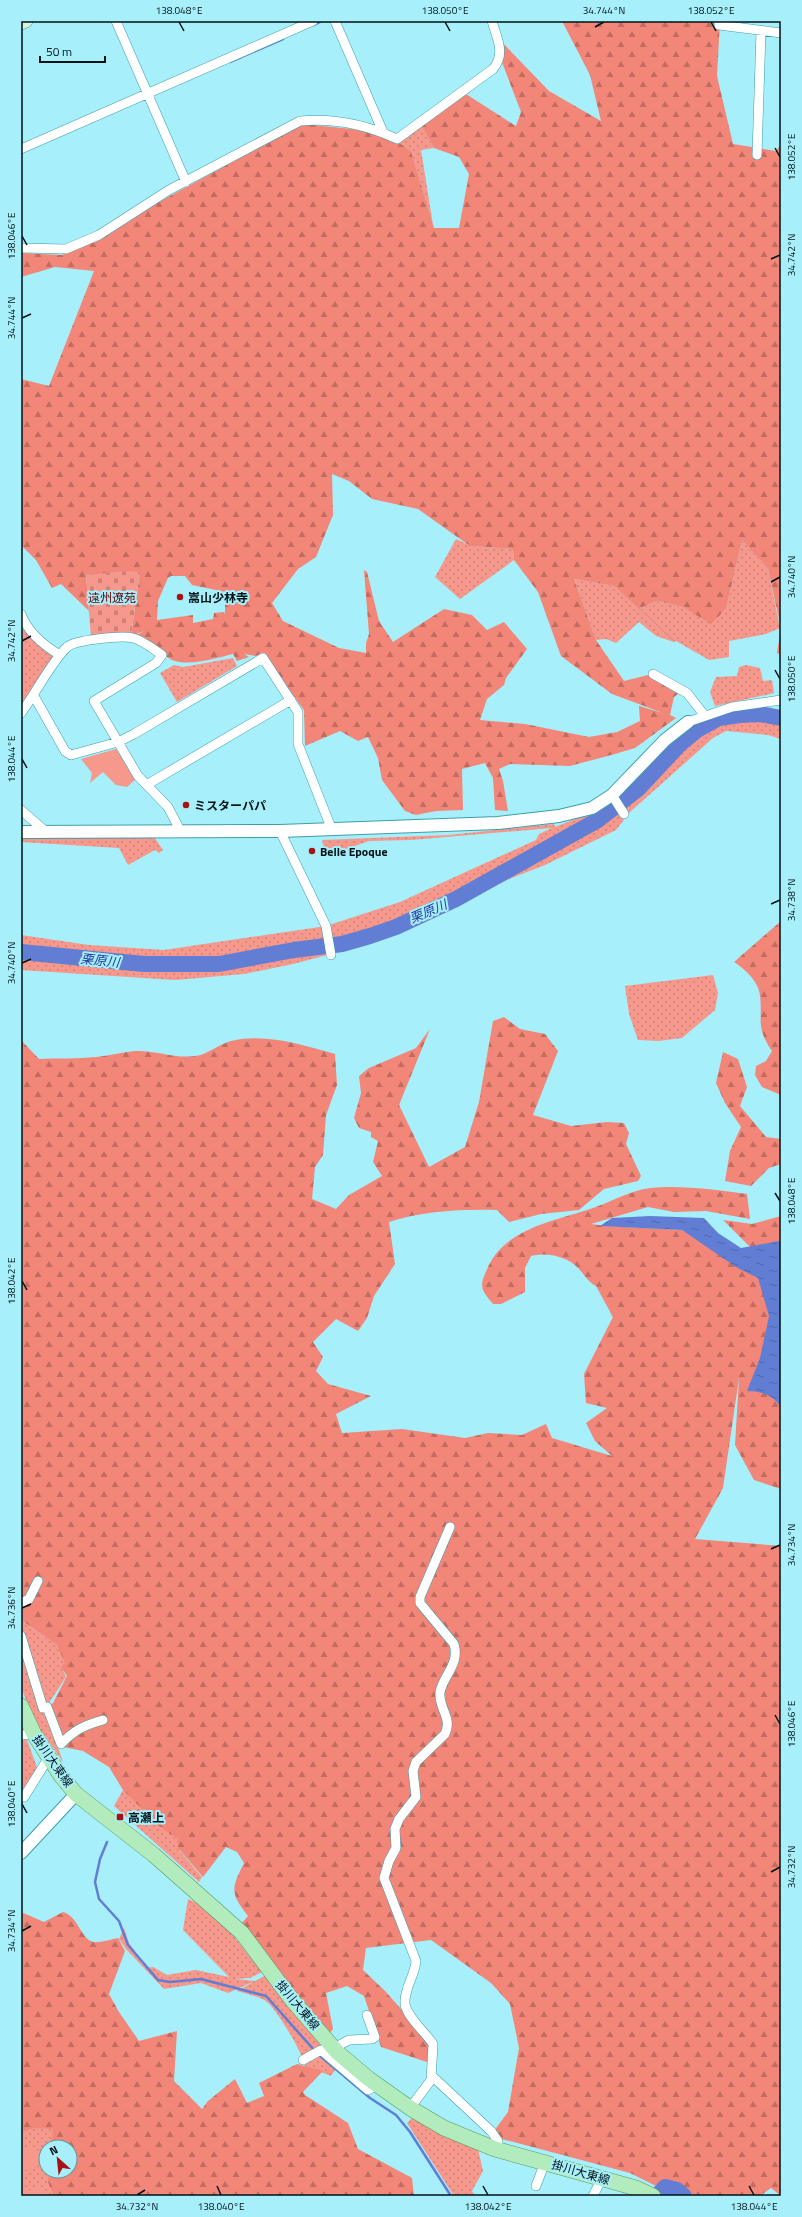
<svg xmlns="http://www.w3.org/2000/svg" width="802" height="2217" font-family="'Titillium Web','Noto Sans JP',sans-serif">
  <defs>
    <pattern id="grass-dots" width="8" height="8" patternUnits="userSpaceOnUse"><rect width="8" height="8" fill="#f6988c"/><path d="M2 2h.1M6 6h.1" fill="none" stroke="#d18278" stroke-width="1.8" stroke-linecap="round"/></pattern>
    <pattern id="forest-firs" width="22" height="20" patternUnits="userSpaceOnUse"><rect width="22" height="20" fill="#f28678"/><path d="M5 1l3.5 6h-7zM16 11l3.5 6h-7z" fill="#c26c61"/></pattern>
    <pattern id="cemetery-stones" width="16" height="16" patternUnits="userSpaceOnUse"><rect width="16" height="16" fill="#f6988c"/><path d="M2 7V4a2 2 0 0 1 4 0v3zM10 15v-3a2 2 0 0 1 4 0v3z" fill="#d18278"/></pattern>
    <pattern id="water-ripples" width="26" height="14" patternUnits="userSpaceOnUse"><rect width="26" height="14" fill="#617ed4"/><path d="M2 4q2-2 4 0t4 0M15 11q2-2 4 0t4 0" fill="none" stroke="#4e66ab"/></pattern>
  </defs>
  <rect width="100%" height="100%" fill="#a7effa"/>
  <path fill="url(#grass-dots)" fill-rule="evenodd" d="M 422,126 L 434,148 L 421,150 L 433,225 L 411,151 L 399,143 Z
    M 456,539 L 471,546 L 513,549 L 514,560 L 460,599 L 435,577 Z
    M 742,540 L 768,569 L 780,628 L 766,634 L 729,641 L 729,657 L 709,660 L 676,641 L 640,608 L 657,601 L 683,607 L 711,623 L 726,609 Z
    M 574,579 L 614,586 L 674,642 L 656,636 L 639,622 L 616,643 L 606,639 L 596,640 Z
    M 26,625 L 57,654 L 21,713 L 21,632 Z
    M 233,658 L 237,666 L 177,702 L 160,673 L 174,665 L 183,667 Z
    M 746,665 L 760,668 L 763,681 L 772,680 L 774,693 L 715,706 L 710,692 L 716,677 L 737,676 L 739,667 Z
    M 738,710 L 781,712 L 781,739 L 768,735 L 726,731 L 713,738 L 630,812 L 616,830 L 545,865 L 509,879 L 429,918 L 354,948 L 293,964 L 244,974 L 175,980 L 21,970 L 21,935 L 89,945 L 164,950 L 326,926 L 400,902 L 536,840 L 539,834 L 552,828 L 411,840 L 369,841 L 326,856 L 322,840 L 449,835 L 554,824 L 555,827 L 601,809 L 633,783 L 677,738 L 702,721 Z
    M 21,836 L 154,837 L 163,850 L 159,853 L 155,850 L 128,865 L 119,848 L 21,842 Z
    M 713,975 L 718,993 L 715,1010 L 682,1038 L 659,1041 L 638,1040 L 629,1014 L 625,986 Z
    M 21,1620 L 57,1645 L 67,1662 L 62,1668 L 66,1677 L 45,1709 L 63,1762 L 37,1725 L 21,1688 Z
    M 21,1739 L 27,1740 L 38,1770 L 21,1796 Z
    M 123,1790 L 178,1839 L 179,1850 L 202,1877 L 199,1882 L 114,1806 Z
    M 188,1899 C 220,1911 241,1947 262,1972 L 250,1978 L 235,1979 L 255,1981 L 268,1974 L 339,2064 L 331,2076 L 305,2066 C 303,2053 277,2010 267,2002 C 260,1996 246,1994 237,1991 L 255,1981 L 228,1993 L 201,1983 L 164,1989 L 126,1949 L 119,1939 L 124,1928 L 129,1943 L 147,1968 L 153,1967 L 167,1975 L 196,1970 L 229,1977 L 183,1930 Z
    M 61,2102 L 134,2196 L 21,2196 L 21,2112 ZM 46,2147 L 70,2147 L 70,2171 L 46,2171 Z
    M 412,2118 L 478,2149 L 483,2171 L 472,2191 L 475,2196 L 454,2196 L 407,2123 Z"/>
  <path fill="url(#forest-firs)" fill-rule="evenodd" d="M 562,21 L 720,21 L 717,76 L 733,144 L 776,151 L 781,144 L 781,655 L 777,653 L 781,628 L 768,569 L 742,540 L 726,609 L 711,624 L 683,607 L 657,601 L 640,608 L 676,641 L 674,642 L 614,586 L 574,579 L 596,640 L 624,681 L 648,675 L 678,694 L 674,697 L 670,715 L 676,718 L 635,748 L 615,754 L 570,766 L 510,764 L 499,769 L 503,781 L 508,811 L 495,810 L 493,778 L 485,763 L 462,769 L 463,810 L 436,811 L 416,815 L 405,811 L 382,780 L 378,758 L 368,737 L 358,741 L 340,731 L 305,746 L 304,710 L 262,653 L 256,656 L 244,654 L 249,657 L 237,661 L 233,654 C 215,658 178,671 164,654 L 133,637 L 144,631 L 131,636 L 140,572 L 86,575 L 89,611 L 61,584 L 52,588 L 36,560 L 21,545 L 21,379 L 49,386 L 94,271 L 55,267 L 21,277 L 21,253 L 62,255 L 302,124 L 383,132 L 411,151 L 434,228 L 459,228 L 469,174 L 459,157 L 434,148 L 420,123 L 466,94 L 516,126 L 521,112 L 500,57 L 497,37 L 549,91 L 601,121 L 590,75 ZM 332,474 L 349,481 L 372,499 L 418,509 L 470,546 L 513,549 L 514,560 L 538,592 L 561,656 L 612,694 L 663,713 L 639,706 L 640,721 L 617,732 L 589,737 L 525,724 L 480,720 L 487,699 L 504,685 L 506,678 L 527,649 L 504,622 L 487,630 L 472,615 L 444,609 L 393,642 L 379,621 L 367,572 L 364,570 L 369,634 L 366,643 L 366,653 L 339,648 L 283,621 L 272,603 L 298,569 L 316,557 L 333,515 ZM 171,576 L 185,576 L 192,585 L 225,592 L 225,614 L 224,612 L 214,613 L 213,619 L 193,623 L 193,615 L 157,620 L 158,601 L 168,578 Z
    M 781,921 L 781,1095 L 762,1087 L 755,1075 L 756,1066 L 766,1061 L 772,1051 C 755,1026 763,1021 760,995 C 758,981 745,969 734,962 Z
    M 21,947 L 130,959 L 185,962 L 194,967 L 177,971 L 21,959 Z
    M 504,1017 L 520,1029 L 545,1034 L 558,1051 L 533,1115 L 571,1126 L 607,1122 L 624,1123 L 629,1133 L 626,1144 L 641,1176 L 638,1181 L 604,1189 L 579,1210 L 541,1214 L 509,1222 L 497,1210 C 461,1209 423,1211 389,1222 L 395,1264 L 374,1296 L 367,1318 L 358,1331 L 336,1319 L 313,1342 L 323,1357 L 316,1371 L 328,1384 L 371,1396 L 336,1414 L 342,1433 L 402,1429 L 465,1438 L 488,1433 L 522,1435 L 546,1424 L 552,1438 L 612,1456 L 595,1441 L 586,1423 L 607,1408 L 586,1403 L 584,1374 L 613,1317 L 596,1286 C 589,1283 584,1274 578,1268 C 567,1256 546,1252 531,1256 L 525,1268 L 525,1292 L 501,1304 L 493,1304 C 480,1288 479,1287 488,1267 C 506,1228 555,1221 593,1208 C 611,1202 631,1190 650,1188 C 682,1185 716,1190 747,1194 L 750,1219 L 706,1211 L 674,1212 L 648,1207 L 591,1224 L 606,1226 L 682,1230 L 748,1272 L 750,1247 L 723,1220 L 752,1224 L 781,1216 L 781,1489 L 754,1480 L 735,1445 L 739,1378 L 723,1488 L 695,1539 L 781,1546 L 781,2196 L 771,2188 L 760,2196 L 687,2196 L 662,2189 L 630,2173 L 502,2139 L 494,2131 L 508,2112 L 519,2048 L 510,2004 L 491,1983 L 431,1940 L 366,1948 L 363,1970 L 386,1992 L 431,2043 L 430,2063 L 381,2047 L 364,1996 L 347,1986 L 326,1993 L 333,2029 L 330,2033 L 307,2009 L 241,1924 L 248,1916 C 230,1893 231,1889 244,1863 L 237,1852 L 226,1847 L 203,1877 L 178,1848 L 178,1839 L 159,1826 L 123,1790 L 109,1767 L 83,1751 L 63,1747 L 47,1707 L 53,1703 L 67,1676 L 61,1667 L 65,1663 L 57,1645 L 21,1620 L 21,1040 L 39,1059 C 58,1058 77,1059 96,1057 C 109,1056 122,1052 135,1051 C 156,1050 175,1059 195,1056 C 207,1055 219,1044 231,1041 C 266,1033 302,1045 335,1054 L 337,1085 L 326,1115 L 323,1155 L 315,1167 L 312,1199 L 336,1209 L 349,1195 L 382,1176 L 373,1162 L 378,1141 L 371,1137 L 371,1132 L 359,1128 L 354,1118 L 361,1093 L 359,1076 L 369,1068 L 416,1048 L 430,1029 L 399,1105 L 429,1167 L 465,1147 L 479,1102 L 493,1021 Z
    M 723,1052 L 738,1059 L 747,1087 L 740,1106 L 766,1137 L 781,1139 L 781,1164 L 769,1168 L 751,1186 L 725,1181 L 730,1151 L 741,1127 L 725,1103 L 716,1083 Z
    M 21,1912 L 44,1922 L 63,1912 C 79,1917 80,1938 93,1942 C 100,1943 112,1939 118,1938 L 125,1951 L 109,1994 L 119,2012 L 139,2041 L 177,2031 L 174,2081 L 202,2109 L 208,2101 L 235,2079 L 247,2103 L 264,2096 L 259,2083 L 297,2064 L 323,2071 L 303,2092 L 305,2095 L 348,2123 L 358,2149 L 412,2178 L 414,2196 L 54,2196 L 48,2182 L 49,2171 L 70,2171 L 70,2147 L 51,2147 L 53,2129 L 34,2128 L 21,2132 Z"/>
  <path fill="url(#cemetery-stones)" d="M 128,571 L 140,572 L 131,635 L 91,637 L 86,575 Z"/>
  <path fill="#f6988c" d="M 116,749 L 136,779 L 127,787 L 116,785 L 103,772 L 90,783 L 92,773 L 81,759 Z
    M 21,2146 L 40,2151 L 45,2156 L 45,2163 L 21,2172 Z
    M 36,2186 L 47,2191 L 49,2196 L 22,2196 Z"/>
  <path fill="url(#water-ripples)" d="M 650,1216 L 704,1218 L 718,1233 L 741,1248 L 779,1241 L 781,1243 L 781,1408 C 774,1395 761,1391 747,1391 L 760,1358 L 769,1316 L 758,1278 L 736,1267 L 682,1230 L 600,1226 L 612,1218 Z"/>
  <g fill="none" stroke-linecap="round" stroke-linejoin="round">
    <path stroke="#617ed4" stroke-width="2.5" d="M 314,25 L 322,21
      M 230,62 L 283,39
      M 107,1842 L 100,1859 L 95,1882 L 99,1899 L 119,1921 L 128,1945 L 158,1980 L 170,1982 L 201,1979 L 266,1996 L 315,2051
      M 318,2054 L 370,2098 L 396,2115 L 410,2132 L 451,2196"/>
    <path stroke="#617ed4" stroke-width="16" d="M 21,952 L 144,964 L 219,964 L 294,950 L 342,944 L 370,936 L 396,927 L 456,899 L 598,820 L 638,789 L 680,744 L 697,730 L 719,718 L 740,715 L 760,714 L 781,718
      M 657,2196 L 665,2187 L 677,2190 L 684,2196"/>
    <g stroke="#3d9eab" stroke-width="10">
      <path id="minor" d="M 116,21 L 186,182
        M 335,21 L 383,132
        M 719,21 L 719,25 L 781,33
        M 21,149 L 313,21
        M 757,155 L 761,31
        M 21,248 L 66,249 L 99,235 L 169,190 L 300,121 C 333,118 367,125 397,139 L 493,69 C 506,53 497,39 492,21
        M 21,614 C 28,633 43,645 60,655
        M 653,674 L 687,693 L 705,716
        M 34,696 L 65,751 L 71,755 L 118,742 L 134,734 L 263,658 L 298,712 L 298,744 L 332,830
        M 21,713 C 34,696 52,661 67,647 C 75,640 122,635 133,638 C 144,641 153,649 162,655 L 156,663 L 94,701 L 138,776 L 168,807 L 181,832
        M 688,722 L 732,707 L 781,700
        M 148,784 L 291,700
        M 612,795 L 624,814
        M 21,810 L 45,831
        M 280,831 L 326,926 L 331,955
        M 21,1603 L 29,1599 L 38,1581
        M 21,1636 L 43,1708 L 47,1707 L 61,1744 C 74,1730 85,1725 103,1720
        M 21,1735 L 34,1734
        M 24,1797 L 49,1757
        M 334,2048 L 349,2040 L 372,2039 L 375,2037 L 367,2015
        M 303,2060 L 321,2050 L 368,2090 L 377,2085
        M 431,2075 L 491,2131 L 498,2141 L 498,2149
        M 410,2108 L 431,2080 L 433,2044 C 426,2033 405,2015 405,2003 C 404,1989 415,1975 416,1961 L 384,1878 L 389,1861 L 396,1848 L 395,1829 L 399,1819 L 416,1797 L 413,1771 L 416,1762 L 445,1734 C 453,1718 438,1708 440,1692 C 444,1674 460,1664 454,1644 L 420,1603 L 420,1597 L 450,1527
        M 536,2186 L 545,2162
        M 593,2196 L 602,2178"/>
    </g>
    <g stroke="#3d9eab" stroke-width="14">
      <path id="tertiary" d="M 21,832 L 280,831 L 498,823 L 559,816 L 592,808 L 612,795 L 665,740 L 688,722
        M 21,1853 L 76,1794"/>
    </g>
    <g stroke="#3d9eab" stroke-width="14">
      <path id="secondary" d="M 21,23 L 26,21"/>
    </g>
    <g stroke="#549865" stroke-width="16">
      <path id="primary" d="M 21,1706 L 34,1734 L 61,1776 L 76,1794 L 154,1855 L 242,1933 L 292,2000 L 337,2052 L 369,2079 L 410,2108 L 444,2128 L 495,2149 L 636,2188 L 653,2196"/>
    </g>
    <use href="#minor" stroke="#fff" stroke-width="9"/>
    <use href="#tertiary" stroke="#fff" stroke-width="12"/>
    <use href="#secondary" stroke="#d9f5de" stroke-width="13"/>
    <use href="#primary" stroke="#b3ecbc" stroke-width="15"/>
  </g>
  <path fill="none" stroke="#011316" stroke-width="1.5" d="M 179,22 L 184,31M 445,22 L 450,31M 711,22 L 716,31M 595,27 L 604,22M 775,148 L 780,157M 22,236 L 27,245M 771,259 L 780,255M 22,318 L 31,314M 771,582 L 780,577M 22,641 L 31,636M 775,670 L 780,679M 22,759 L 27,768M 771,904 L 780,900M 22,963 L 31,959M 775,1193 L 780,1201M 22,1281 L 27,1290M 771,1549 L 780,1545M 22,1608 L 31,1604M 775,1715 L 780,1724M 22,1804 L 27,1813M 771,1872 L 780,1867M 22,1931 L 31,1926M 217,2186 L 221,2195M 483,2186 L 488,2195M 749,2186 L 754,2195M 137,2195 L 145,2190"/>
  <g fill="#a61111" stroke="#a7effa" stroke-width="1.5">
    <circle cx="180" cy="597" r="4"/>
    <circle cx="186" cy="805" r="4"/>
    <circle cx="312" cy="851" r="4"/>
    <rect x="116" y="1813" width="8" height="8" rx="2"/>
  </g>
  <g text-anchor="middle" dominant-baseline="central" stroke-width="4" stroke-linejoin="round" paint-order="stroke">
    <g font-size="12" fill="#650002" stroke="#a7effa">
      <text x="112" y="597">遠州遼苑</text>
    </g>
    <g font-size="12" font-weight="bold" fill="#011316" stroke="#a7effa" text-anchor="start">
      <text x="188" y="597">嵩山少林寺</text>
      <text x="194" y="805">ミスターパパ</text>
      <text x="320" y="851">Belle Epoque</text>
      <text x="128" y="1817">高瀬上</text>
    </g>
    <g font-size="12" fill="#011316" stroke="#a7effa">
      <text transform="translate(53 1761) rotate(55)">掛川大東線</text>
      <text transform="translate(298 2005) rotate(50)">掛川大東線</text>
      <text transform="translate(581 2172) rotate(16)">掛川大東線</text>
    </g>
    <g font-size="13" font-style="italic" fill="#23399d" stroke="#a7effa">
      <text transform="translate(428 911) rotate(-23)">栗原川</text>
      <text transform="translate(100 960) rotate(6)">栗原川</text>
    </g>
  </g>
  <rect width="802" height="2217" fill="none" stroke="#a7effa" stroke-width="44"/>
  <g transform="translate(58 2159) rotate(333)"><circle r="19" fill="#a7effa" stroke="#65979f"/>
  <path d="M0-3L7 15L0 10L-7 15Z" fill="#a61111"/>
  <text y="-6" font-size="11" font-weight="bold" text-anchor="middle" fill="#011316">N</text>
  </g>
  <path d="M40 56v6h65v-6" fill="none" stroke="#011316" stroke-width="2"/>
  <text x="46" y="56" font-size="12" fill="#011316" stroke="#a7effa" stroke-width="3" paint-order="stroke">50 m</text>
  <rect x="22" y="22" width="758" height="2173" fill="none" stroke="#011316" stroke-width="1.5"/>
  <g font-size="10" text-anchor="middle" fill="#011316">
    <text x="179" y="14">138.048°E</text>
    <text x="445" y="14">138.050°E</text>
    <text x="604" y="14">34.744°N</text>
    <text x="711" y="14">138.052°E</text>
    <text transform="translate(791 157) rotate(-90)" y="4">138.052°E</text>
    <text transform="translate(11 236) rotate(-90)" y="4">138.046°E</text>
    <text transform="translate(791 255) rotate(-90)" y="4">34.742°N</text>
    <text transform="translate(11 318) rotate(-90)" y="4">34.744°N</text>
    <text transform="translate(791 577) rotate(-90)" y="4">34.740°N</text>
    <text transform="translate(11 641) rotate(-90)" y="4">34.742°N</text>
    <text transform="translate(791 679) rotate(-90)" y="4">138.050°E</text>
    <text transform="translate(11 759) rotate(-90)" y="4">138.044°E</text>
    <text transform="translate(791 900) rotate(-90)" y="4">34.738°N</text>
    <text transform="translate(11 963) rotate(-90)" y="4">34.740°N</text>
    <text transform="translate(791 1201) rotate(-90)" y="4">138.048°E</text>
    <text transform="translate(11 1281) rotate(-90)" y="4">138.042°E</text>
    <text transform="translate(791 1545) rotate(-90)" y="4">34.734°N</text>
    <text transform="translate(11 1608) rotate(-90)" y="4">34.736°N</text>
    <text transform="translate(791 1724) rotate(-90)" y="4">138.046°E</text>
    <text transform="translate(11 1804) rotate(-90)" y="4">138.040°E</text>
    <text transform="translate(791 1867) rotate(-90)" y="4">34.732°N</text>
    <text transform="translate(11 1931) rotate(-90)" y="4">34.734°N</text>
    <text x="137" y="2210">34.732°N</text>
    <text x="221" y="2210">138.040°E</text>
    <text x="488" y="2210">138.042°E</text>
    <text x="754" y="2210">138.044°E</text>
  </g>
</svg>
